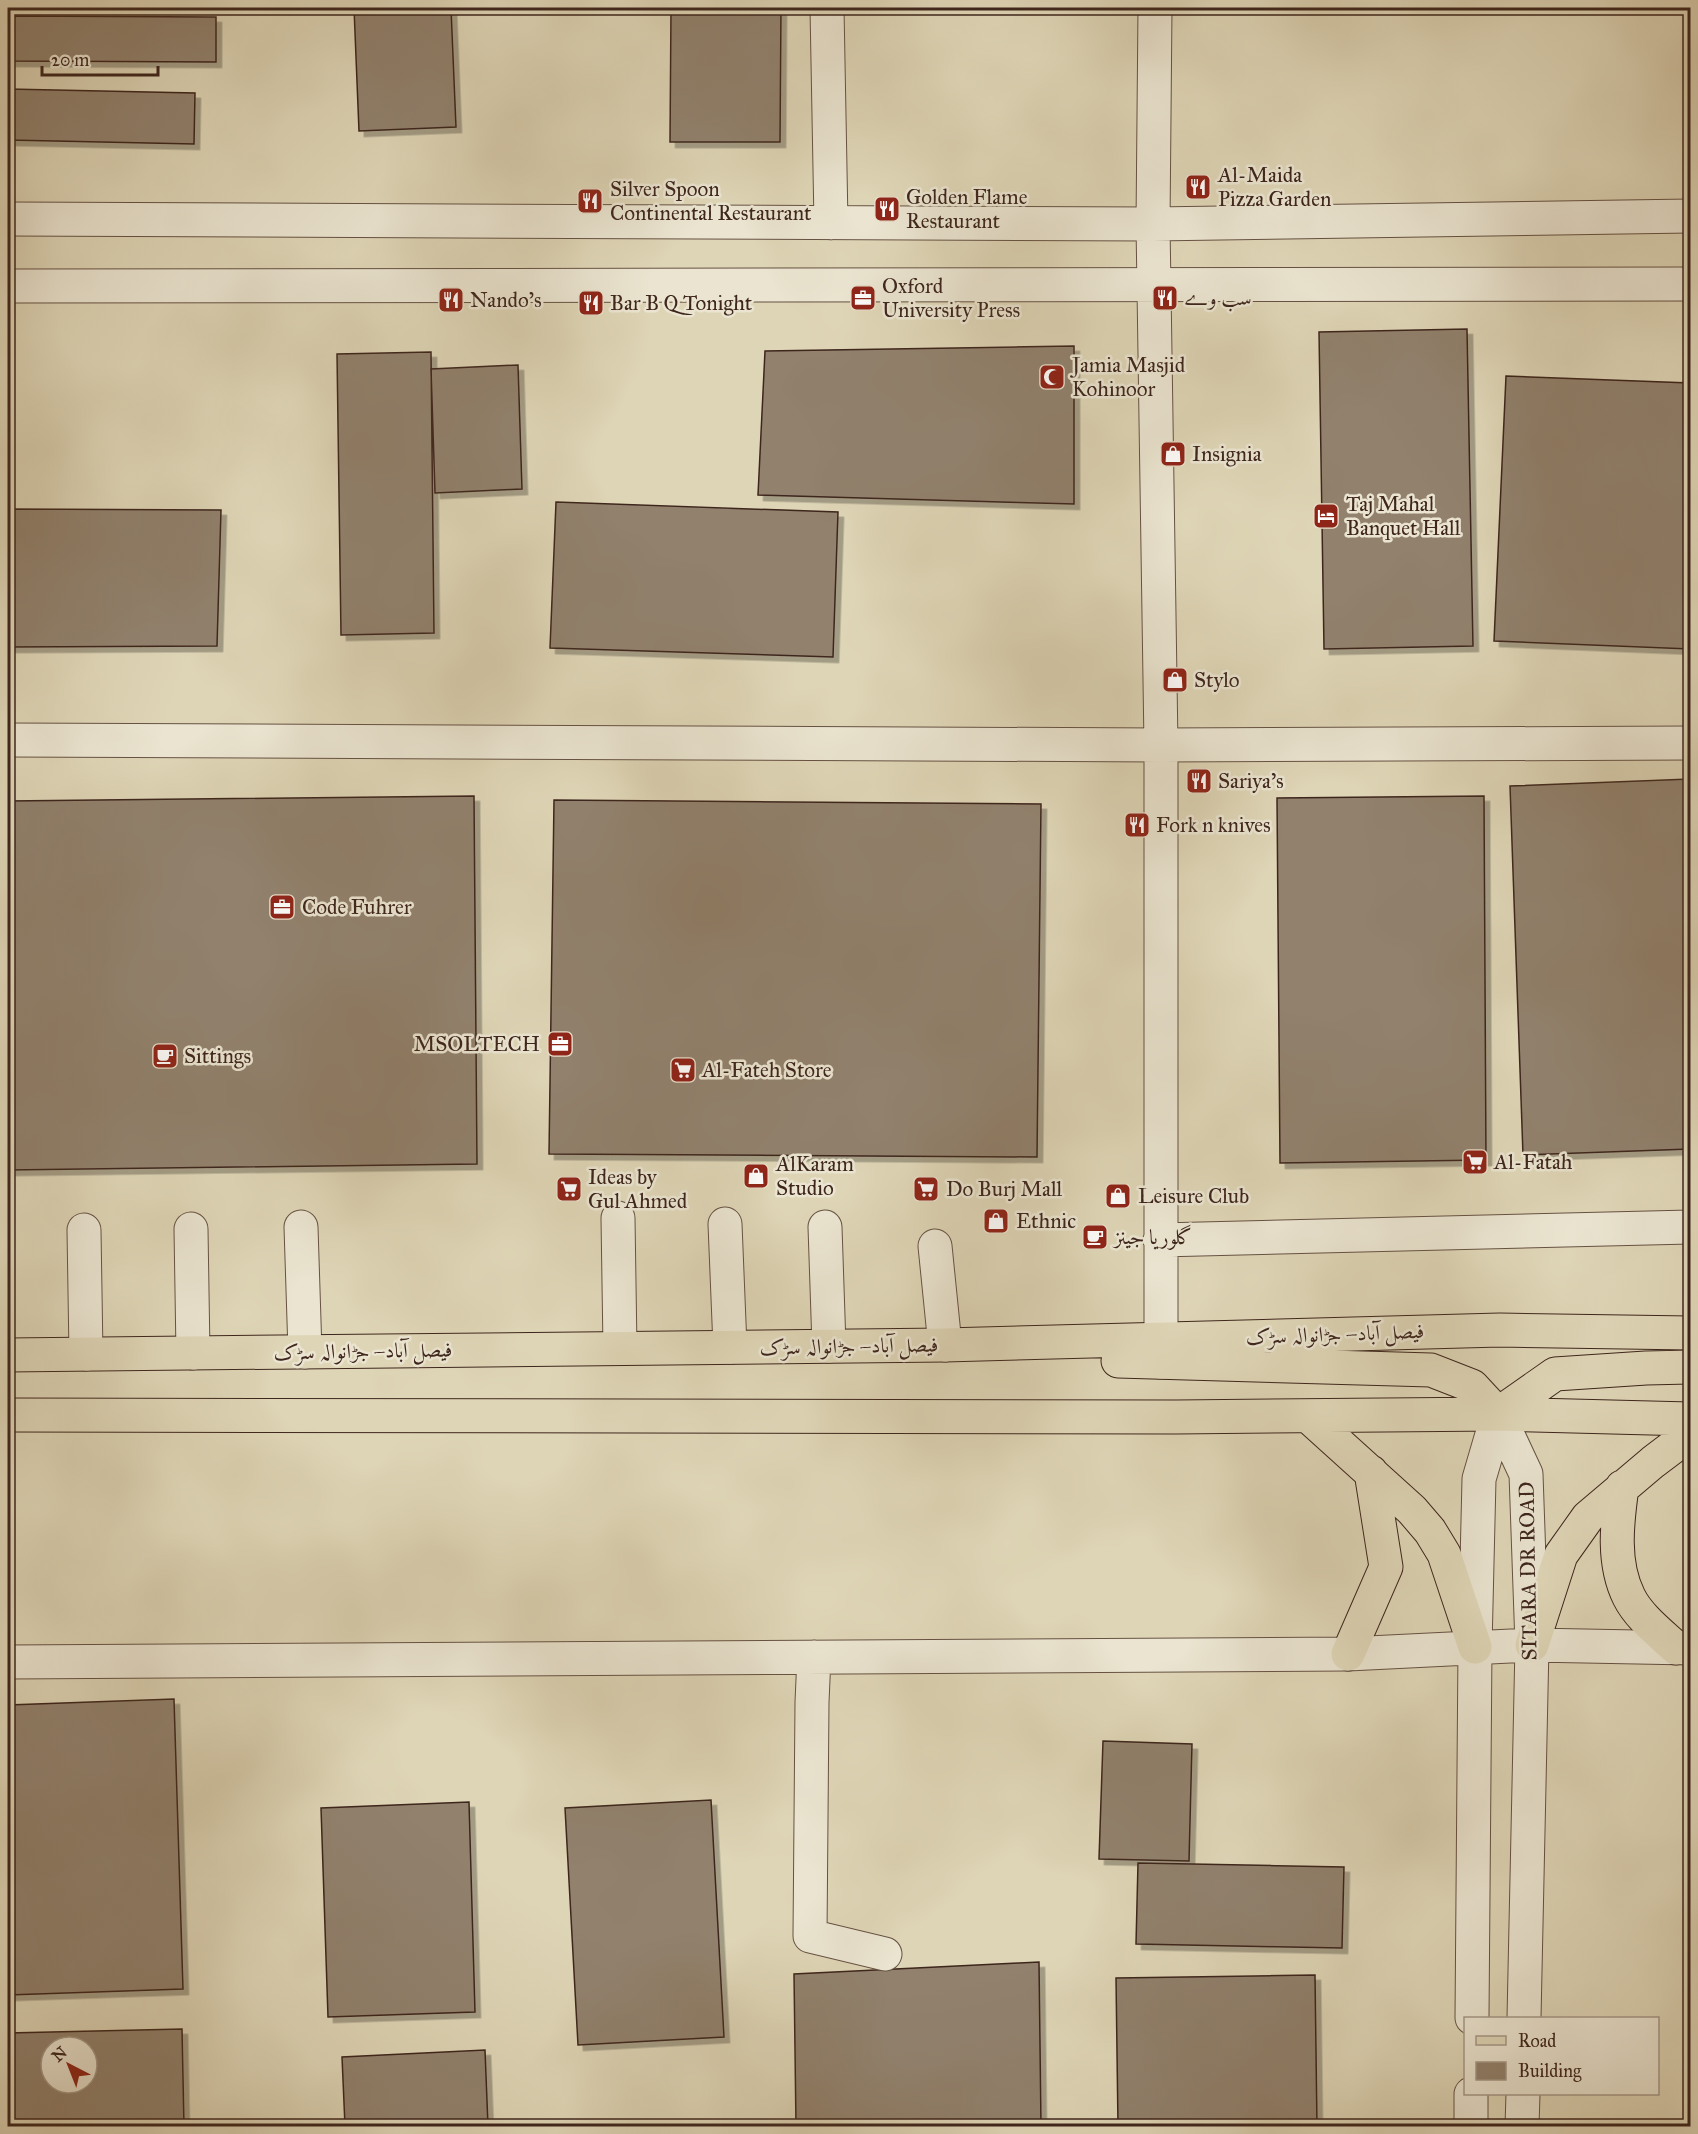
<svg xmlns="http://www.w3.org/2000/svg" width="1698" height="2134" font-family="'IM FELL Great Primer',Amiri,serif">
  <defs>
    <filter id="shadow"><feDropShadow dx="5.5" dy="5.5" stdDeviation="0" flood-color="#0004"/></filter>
  </defs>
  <rect width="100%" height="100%" fill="#ded5b6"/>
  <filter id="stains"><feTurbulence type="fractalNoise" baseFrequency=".00333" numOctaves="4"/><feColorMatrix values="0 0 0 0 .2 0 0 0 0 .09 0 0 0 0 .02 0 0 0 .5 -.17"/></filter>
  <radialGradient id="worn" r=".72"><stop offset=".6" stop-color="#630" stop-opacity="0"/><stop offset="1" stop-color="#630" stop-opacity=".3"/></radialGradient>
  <path fill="#91816d" stroke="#3e261d" stroke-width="1.5" fill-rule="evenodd" filter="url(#shadow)" d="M 354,8 L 451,8 L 456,127 L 359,131 Z
    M 671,8 L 781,8 L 780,142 L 670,142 Z
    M 8,16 L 216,17 L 216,62 L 8,61 Z
    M 8,89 L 195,93 L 194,144 L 8,140 Z
    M 1467,329 L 1473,646 L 1324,649 L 1319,332 Z
    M 1074,346 L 1074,504 L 758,495 L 765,351 Z
    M 431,352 L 434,633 L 341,635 L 337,354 Z
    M 518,365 L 522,489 L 435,493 L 431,369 Z
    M 1506,376 L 1690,383 L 1690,649 L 1494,641 Z
    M 556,502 L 838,512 L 833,657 L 550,648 Z
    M 8,509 L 221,510 L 217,646 L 8,647 Z
    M 1690,779 L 1690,1149 L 1523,1155 L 1510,786 Z
    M 474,796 L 477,1164 L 8,1170 L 8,801 Z
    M 1484,796 L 1486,1160 L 1280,1163 L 1277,798 Z
    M 554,800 L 1041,804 L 1037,1157 L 549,1154 Z
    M 174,1699 L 183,1989 L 8,1995 L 8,1705 Z
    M 1103,1741 L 1192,1744 L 1189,1861 L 1099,1859 Z
    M 711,1800 L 724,2037 L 578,2045 L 565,1808 Z
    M 469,1802 L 475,2012 L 328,2017 L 321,1808 Z
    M 1138,1863 L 1344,1867 L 1342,1948 L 1136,1944 Z
    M 1039,1962 L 1041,2126 L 796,2126 L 794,1974 Z
    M 1315,1975 L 1317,2126 L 1118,2126 L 1116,1978 Z
    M 182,2029 L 184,2126 L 8,2126 L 8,2033 ZM 51,2047 L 87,2047 L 87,2083 L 51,2083 Z
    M 485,2050 L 488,2126 L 345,2126 L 342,2057 Z"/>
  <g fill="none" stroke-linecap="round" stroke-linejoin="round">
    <g stroke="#665243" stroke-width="35">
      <path id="minor" d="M 827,8 L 831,223
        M 1155,8 L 1153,224 L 1161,745 L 1161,1362
        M 8,219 L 1153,224 L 1690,216
        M 8,286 L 1690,284
        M 8,740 L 1161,745 L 1690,743
        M 618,1218 L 620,1348
        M 725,1224 L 730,1347
        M 301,1227 L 305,1352
        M 825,1227 L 829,1346
        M 191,1229 L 193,1353
        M 84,1230 L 86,1354
        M 1160,1240 L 1690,1227
        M 935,1246 L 945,1345
        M 1498,1414 L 1526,1474 L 1532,1645 L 1524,2018
        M 814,1657 L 812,1702 L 810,1936 L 885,1954
        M 8,1662 L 1348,1654 L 1532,1645 L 1690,1648
        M 1472,2018 L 1475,1647 L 1479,1479 L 1498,1414
        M 1471,2126 L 1471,2094
        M 1522,2126 L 1523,2094"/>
    </g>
    <g stroke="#3e261d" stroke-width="35">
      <path id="major" d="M 8,1355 L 945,1345 L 1500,1330 L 1690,1333
        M 1118,1361 L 1431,1370 L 1472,1386 L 1498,1414 L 1555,1374 L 1646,1368 L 1690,1367
        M 8,1415 L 1176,1417 L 1498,1414 L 1690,1419
        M 1308,1416 L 1412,1510 L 1430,1531 L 1444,1554 L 1475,1647
        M 1622,1487 C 1617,1523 1612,1563 1629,1597 C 1639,1617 1660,1633 1676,1648
        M 1532,1645 L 1561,1555 L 1588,1517 L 1653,1462 L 1690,1434
        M 1348,1654 L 1386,1567 L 1371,1472"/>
    </g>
    <use href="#minor" stroke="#eae4d0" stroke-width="33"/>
    <use href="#major" stroke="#ded5b6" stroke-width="33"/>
  </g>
  <defs>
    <g id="restaurant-square" transform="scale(1.35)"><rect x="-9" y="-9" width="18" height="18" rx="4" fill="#8f2418" stroke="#eae4d0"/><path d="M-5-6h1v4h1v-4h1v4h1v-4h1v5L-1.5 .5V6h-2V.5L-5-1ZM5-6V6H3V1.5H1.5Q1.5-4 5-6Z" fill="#fff"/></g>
    <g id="office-square" transform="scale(1.35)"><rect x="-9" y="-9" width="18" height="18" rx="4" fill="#8f2418" stroke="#eae4d0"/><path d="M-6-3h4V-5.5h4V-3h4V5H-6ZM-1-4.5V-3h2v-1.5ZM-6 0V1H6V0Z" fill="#fff"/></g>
    <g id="mosque-square" transform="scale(1.35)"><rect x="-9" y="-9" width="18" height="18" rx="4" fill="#8f2418" stroke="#eae4d0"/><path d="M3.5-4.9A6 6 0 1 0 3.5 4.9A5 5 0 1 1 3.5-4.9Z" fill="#fff"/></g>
    <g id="shop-square" transform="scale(1.35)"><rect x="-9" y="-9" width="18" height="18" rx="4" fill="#8f2418" stroke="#eae4d0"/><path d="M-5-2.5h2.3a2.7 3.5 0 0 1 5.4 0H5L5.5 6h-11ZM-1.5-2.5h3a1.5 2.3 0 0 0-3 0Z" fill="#fff"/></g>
    <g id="hotel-square" transform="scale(1.35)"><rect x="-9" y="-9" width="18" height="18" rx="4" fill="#8f2418" stroke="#eae4d0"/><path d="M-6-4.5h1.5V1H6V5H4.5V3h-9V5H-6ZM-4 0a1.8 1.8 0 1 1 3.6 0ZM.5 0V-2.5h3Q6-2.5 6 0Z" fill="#fff"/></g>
    <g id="cafe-square" transform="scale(1.35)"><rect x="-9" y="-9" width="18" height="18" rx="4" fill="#8f2418" stroke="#eae4d0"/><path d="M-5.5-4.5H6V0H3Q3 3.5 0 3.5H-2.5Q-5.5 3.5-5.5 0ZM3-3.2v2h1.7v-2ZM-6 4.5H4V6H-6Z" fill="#fff"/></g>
    <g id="supermarket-square" transform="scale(1.35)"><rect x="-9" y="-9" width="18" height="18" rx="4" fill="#8f2418" stroke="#eae4d0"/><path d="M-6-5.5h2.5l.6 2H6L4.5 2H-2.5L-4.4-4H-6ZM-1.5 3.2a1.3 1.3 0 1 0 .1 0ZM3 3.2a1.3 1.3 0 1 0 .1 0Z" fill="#fff"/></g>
  </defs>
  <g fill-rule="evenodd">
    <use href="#restaurant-square" x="1198" y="187"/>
    <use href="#restaurant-square" x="590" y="201"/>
    <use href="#restaurant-square" x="887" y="209"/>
    <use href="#office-square" x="863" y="298"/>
    <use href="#restaurant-square" x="1165" y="298"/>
    <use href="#restaurant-square" x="451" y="300"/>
    <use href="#restaurant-square" x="591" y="303"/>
    <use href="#mosque-square" x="1052" y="377"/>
    <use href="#shop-square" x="1173" y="454"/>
    <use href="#hotel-square" x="1326" y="516"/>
    <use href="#shop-square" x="1175" y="680"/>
    <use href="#restaurant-square" x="1199" y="781"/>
    <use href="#restaurant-square" x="1137" y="825"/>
    <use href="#office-square" x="282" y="907"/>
    <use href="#office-square" x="560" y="1044"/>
    <use href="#cafe-square" x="165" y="1056"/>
    <use href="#supermarket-square" x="683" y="1070"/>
    <use href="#supermarket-square" x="1475" y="1162"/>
    <use href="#shop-square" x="756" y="1176"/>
    <use href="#supermarket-square" x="569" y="1189"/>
    <use href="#supermarket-square" x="926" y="1189"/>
    <use href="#shop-square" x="1118" y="1196"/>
    <use href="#shop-square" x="996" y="1221"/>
    <use href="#cafe-square" x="1095" y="1237"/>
  </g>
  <g text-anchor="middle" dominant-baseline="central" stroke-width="5" stroke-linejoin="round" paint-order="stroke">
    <g font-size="21" fill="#3e261d" stroke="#eae4d0" text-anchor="start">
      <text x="1218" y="175">Al-Maida<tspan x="1218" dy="24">Pizza Garden</tspan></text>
      <text x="610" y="189">Silver Spoon<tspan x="610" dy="24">Continental Restaurant</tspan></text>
      <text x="906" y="197">Golden Flame<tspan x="906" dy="24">Restaurant</tspan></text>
      <text x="882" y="286">Oxford<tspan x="882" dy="24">University Press</tspan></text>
      <text x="1184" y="298">سب وے</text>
      <text x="470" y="300">Nando’s</text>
      <text x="610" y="303">Bar B Q Tonight</text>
      <text x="1072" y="365">Jamia Masjid<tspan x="1072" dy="24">Kohinoor</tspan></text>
      <text x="1192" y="454">Insignia</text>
      <text x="1346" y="504">Taj Mahal<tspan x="1346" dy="24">Banquet Hall</tspan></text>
      <text x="1194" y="680">Stylo</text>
      <text x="1218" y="781">Sariya’s</text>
      <text x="1156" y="825">Fork n knives</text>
      <text x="302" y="907">Code Fuhrer</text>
      <text x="540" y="1044" text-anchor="end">MSOLTECH</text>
      <text x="184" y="1056">Sittings</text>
      <text x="702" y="1070">Al-Fateh Store</text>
      <text x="1494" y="1162">Al-Fatah</text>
      <text x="776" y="1164">AlKaram<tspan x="776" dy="24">Studio</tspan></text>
      <text x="588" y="1177">Ideas by<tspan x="588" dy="24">Gul Ahmed</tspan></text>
      <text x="946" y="1189">Do Burj Mall</text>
      <text x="1138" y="1196">Leisure Club</text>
      <text x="1016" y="1221">Ethnic</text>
      <text x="1114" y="1237">گلوریا جینز</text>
    </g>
    <g font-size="21" fill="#3e261d" stroke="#eae4d0">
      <text transform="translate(1335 1334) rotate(-2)">فیصل آباد– جڑانوالہ سڑک</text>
      <text transform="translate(849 1346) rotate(-1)">فیصل آباد– جڑانوالہ سڑک</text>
      <text transform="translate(363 1351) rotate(-1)">فیصل آباد– جڑانوالہ سڑک</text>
      <text transform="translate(1528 1571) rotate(-91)">SITARA DR ROAD</text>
    </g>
  </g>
  <rect width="1698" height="2134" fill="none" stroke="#ded5b6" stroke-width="30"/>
  <rect x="9" y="9" width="1680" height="2116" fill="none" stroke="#3e261d" stroke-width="3"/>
  <rect x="15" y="15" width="1668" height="2104" fill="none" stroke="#3e261d" stroke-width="1.5"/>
  <rect x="1464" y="2017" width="195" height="78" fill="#eae4d0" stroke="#a59888" stroke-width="1.5"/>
  <rect x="1476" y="2036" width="30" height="9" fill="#ded5b6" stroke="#a59888" stroke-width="1.5"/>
  <text x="1518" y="2047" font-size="18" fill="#3e261d">Road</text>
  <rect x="1476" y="2062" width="30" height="18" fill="#91816d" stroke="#a59888" stroke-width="1.5"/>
  <text x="1518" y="2077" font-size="18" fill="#3e261d">Building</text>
  <g transform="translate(69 2065) rotate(318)"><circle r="28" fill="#eae4d0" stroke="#a59888" stroke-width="1.5"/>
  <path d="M0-4.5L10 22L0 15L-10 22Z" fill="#8f2418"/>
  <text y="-9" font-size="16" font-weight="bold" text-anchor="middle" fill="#3e261d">N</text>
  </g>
  <path d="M42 66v9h116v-9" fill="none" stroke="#3e261d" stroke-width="3"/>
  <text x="51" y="66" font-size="18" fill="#3e261d" stroke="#eae4d0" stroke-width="4.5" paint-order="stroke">20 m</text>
  <rect width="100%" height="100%" filter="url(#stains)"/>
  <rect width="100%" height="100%" fill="url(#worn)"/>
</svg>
